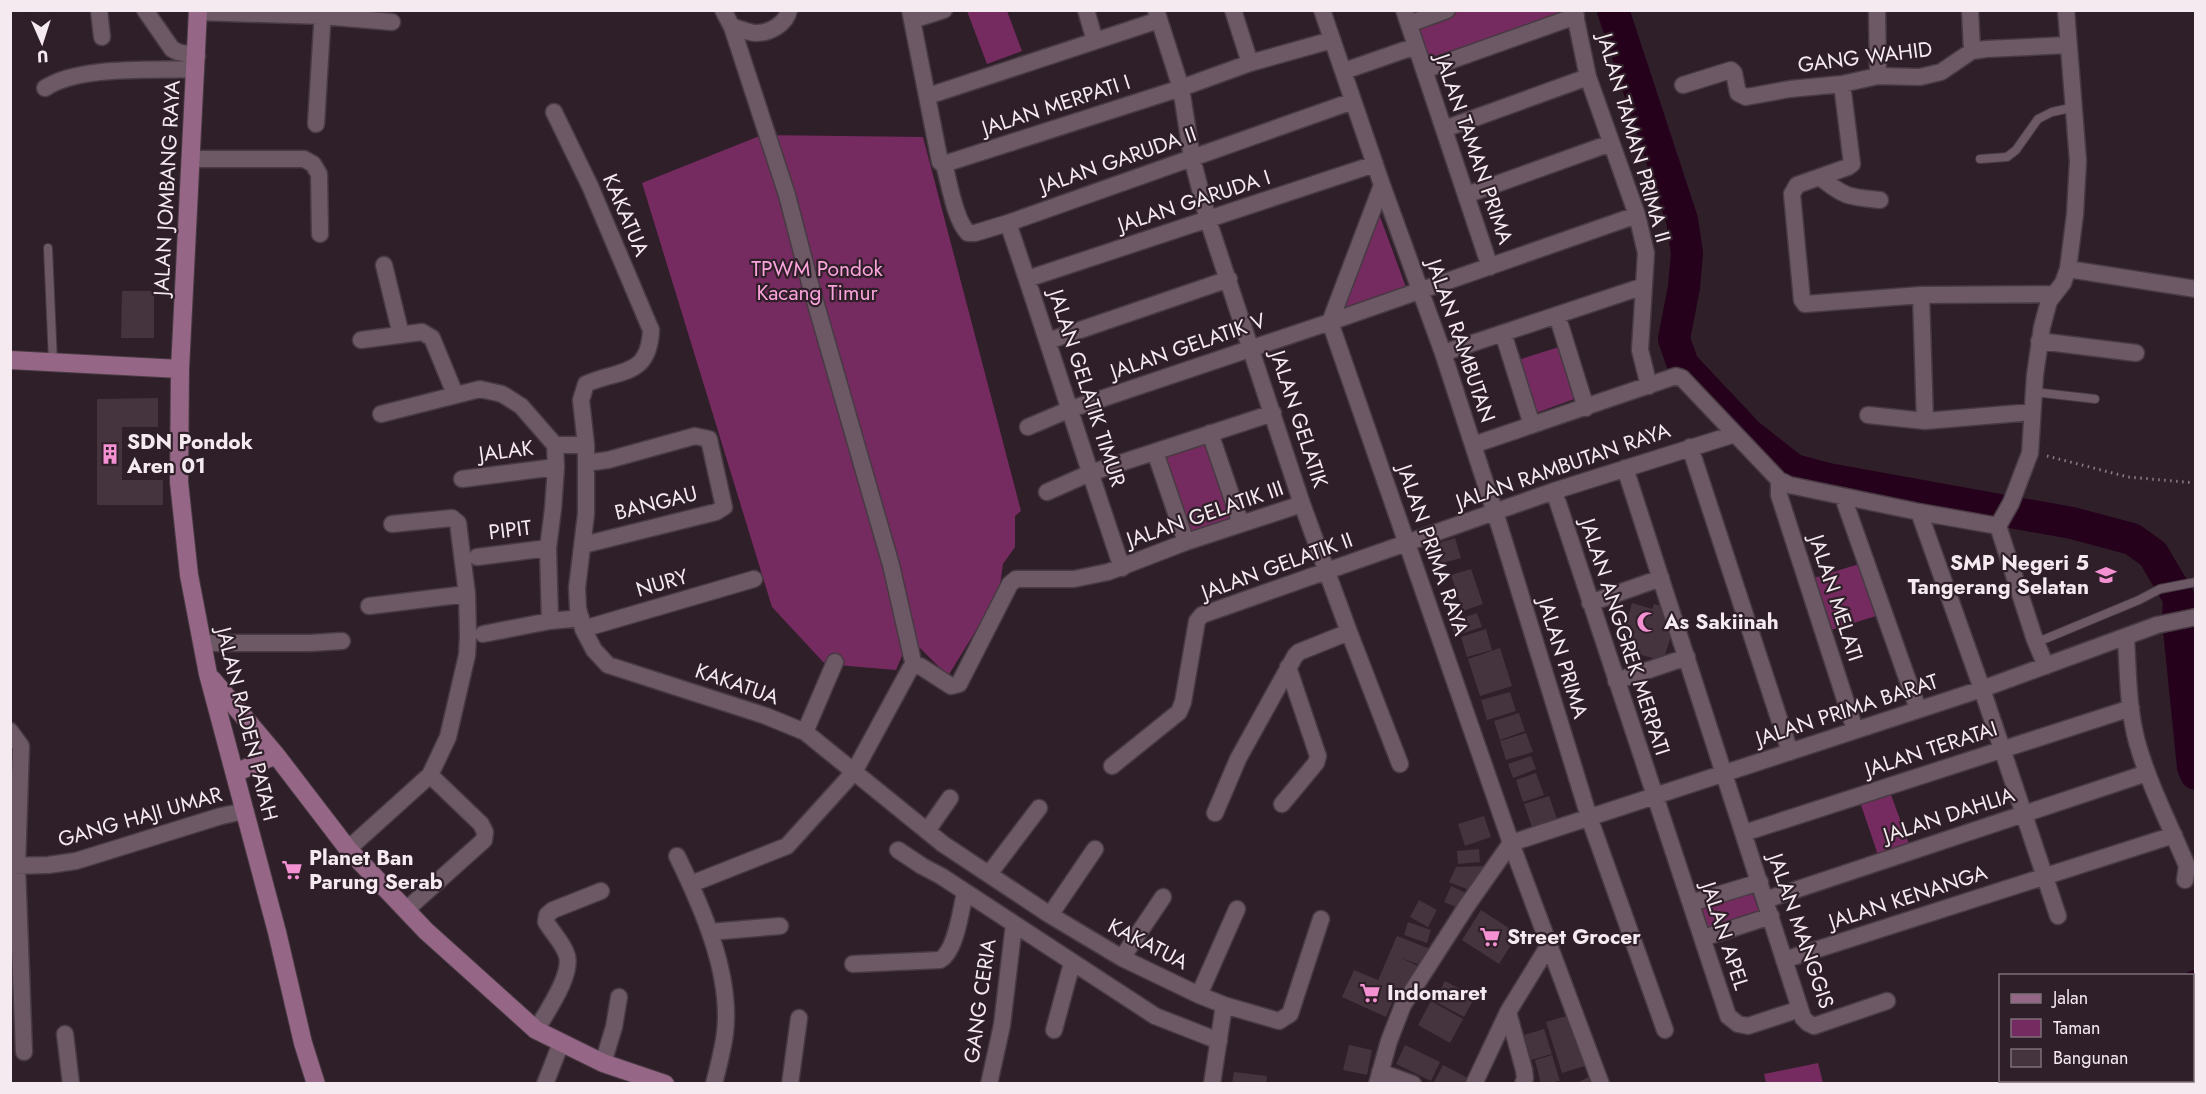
<svg xmlns="http://www.w3.org/2000/svg" width="2206" height="1094" font-family="Jost,sans-serif">
  <rect width="100%" height="100%" fill="#2f1f29"/>
  <path fill="#752b5f" d="M 1569,10 L 1427,64 L 1415,26 L 1460,11 Z
    M 967,11 L 1007,11 L 1022,51 L 987,64 Z
    M 762,135 L 923,137 L 1021,511 L 1015,516 L 1015,547 L 1003,564 L 999,593 L 948,676 L 920,648 L 905,649 L 896,670 L 825,664 L 772,607 L 642,183 Z
    M 1375,203 L 1407,290 L 1336,315 Z
    M 1559,347 L 1577,398 L 1536,413 L 1518,360 Z
    M 1206,440 L 1233,521 L 1191,534 L 1162,454 Z
    M 1859,564 L 1876,616 L 1821,633 L 1804,581 Z
    M 1890,792 L 1909,844 L 1878,855 L 1860,802 Z
    M 1752,891 L 1760,915 L 1705,932 L 1698,908 Z
    M 1818,1063 L 1823,1083 L 1766,1083 L 1764,1074 Z"/>
  <g fill="none" stroke-linecap="round" stroke-linejoin="round">
    <path stroke="#25011b" stroke-width="32" d="M 1613,10 L 1682,220 L 1687,253 L 1684,287 L 1674,339 L 1683,365 L 1748,434 L 1794,470 L 1828,479 L 2072,523 L 2132,539 L 2153,554 L 2179,598 L 2178,620 L 2193,767 L 2196,774
      M 2192,997 L 2196,986
      M 2188,1080 L 2188,1084"/>
  </g>
  <path fill="#45333e" d="M 122,291 L 154,291 L 154,338 L 121,338 Z
    M 158,398 L 158,427 L 122,427 L 122,480 L 163,480 L 163,505 L 97,505 L 97,399 Z
    M 1455,538 L 1461,558 L 1436,565 L 1431,545 Z
    M 1471,569 L 1483,604 L 1463,611 L 1451,575 Z
    M 1632,603 L 1652,609 L 1654,604 L 1661,606 L 1671,636 L 1663,661 L 1620,649 Z
    M 1477,613 L 1482,627 L 1455,636 L 1451,622 Z
    M 1486,629 L 1492,650 L 1467,657 L 1461,637 Z
    M 1500,648 L 1512,686 L 1480,696 L 1468,659 Z
    M 1510,692 L 1516,711 L 1487,720 L 1481,700 Z
    M 1519,713 L 1525,731 L 1500,740 L 1494,721 Z
    M 1526,733 L 1533,752 L 1506,760 L 1500,741 Z
    M 1531,756 L 1536,769 L 1513,778 L 1508,764 Z
    M 1536,773 L 1544,795 L 1523,802 L 1516,780 Z
    M 1549,796 L 1557,819 L 1532,827 L 1524,804 Z
    M 1484,816 L 1491,837 L 1465,846 L 1458,824 Z
    M 1479,849 L 1480,862 L 1458,864 L 1457,851 Z
    M 1485,866 L 1469,890 L 1449,882 L 1456,867 Z
    M 1451,886 L 1468,894 L 1460,909 L 1444,902 Z
    M 1419,900 L 1437,910 L 1428,927 L 1410,917 Z
    M 1481,910 L 1518,934 L 1499,964 L 1462,940 Z
    M 1408,922 L 1431,930 L 1427,943 L 1404,935 Z
    M 1397,936 L 1430,949 L 1423,966 L 1401,958 L 1418,966 L 1407,992 L 1398,988 L 1386,1017 L 1342,997 L 1354,970 L 1378,980 Z
    M 1445,981 L 1475,997 L 1464,1017 L 1434,1001 Z
    M 1431,1001 L 1463,1019 L 1450,1043 L 1418,1025 Z
    M 1570,1015 L 1588,1065 L 1562,1073 L 1546,1022 Z
    M 1544,1029 L 1552,1054 L 1531,1060 L 1524,1035 Z
    M 1349,1045 L 1372,1050 L 1367,1075 L 1343,1070 Z
    M 1405,1045 L 1440,1062 L 1431,1081 L 1396,1064 Z
    M 1552,1055 L 1560,1081 L 1541,1084 L 1535,1060 Z
    M 1443,1065 L 1472,1080 L 1470,1084 L 1434,1082 Z
    M 1234,1072 L 1267,1076 L 1266,1084 L 1232,1084 Z
    M 1590,1076 L 1594,1084 L 1575,1084 Z"/>
  <g fill="none" stroke-linecap="round" stroke-linejoin="round">
    <g stroke="#483a43" stroke-width="10">
      <path id="lane" d="M 1980,159 L 2007,157 L 2016,150 L 2038,119 L 2052,112 L 2075,107
        M 48,248 L 53,362
        M 2034,392 L 2095,399
        M 2035,640 L 2045,639 L 2139,600 L 2160,589 L 2196,582"/>
    </g>
    <g stroke="#483a43" stroke-width="19">
      <path id="street" d="M 99,10 L 102,37
        M 145,10 L 172,49 L 178,52 L 197,56
        M 723,10 L 732,27 L 787,195 L 811,287 L 891,565 L 914,666
        M 910,10 L 940,162 L 944,164 C 949,182 955,220 968,233 L 975,233 L 1008,223 L 1353,101
        M 1086,10 L 1095,41
        M 1156,10 L 1181,88 L 1192,158 L 1208,220 L 1302,504 L 1349,632 L 1400,764
        M 1233,10 L 1250,63
        M 1322,10 L 1382,185 L 1443,353 L 1500,528 L 1589,817 L 1665,1030
        M 1404,10 L 1490,267
        M 1574,10 L 1588,77 L 1637,215 L 1646,253 L 1640,350 L 1649,386
        M 1877,10 L 1878,76
        M 1970,10 L 1972,51
        M 198,12 L 322,16 L 392,22
        M 913,20 L 944,10
        M 1409,24 L 1447,10
        M 732,27 C 739,28 749,33 756,33 C 770,33 786,24 789,10
        M 1424,70 L 1576,16
        M 1344,71 L 1416,46
        M 1842,84 L 1852,164 L 1848,167 L 1797,185 L 1792,194 L 1802,300 L 1805,304 L 1921,295 L 2053,294
        M 1683,85 L 1731,70 L 1734,73 L 1738,93 L 1746,97 L 1790,89 L 1842,84 L 1878,76 L 1920,77 L 1941,72 L 1972,51 L 1986,49 L 2068,45
        M 45,88 C 80,65 154,71 196,69
        M 928,96 L 1159,20
        M 554,112 L 590,186 L 651,330 C 649,378 619,369 586,384 L 581,400 L 586,445 L 586,514 L 577,588 L 578,608 L 583,629 L 594,650 L 608,665 L 766,716 L 805,732 L 943,844 L 1050,915 L 1122,958 L 1199,995 L 1224,1005 L 1279,1021 L 1290,1014 L 1321,919
        M 316,124 L 323,10
        M 1444,129 L 1588,77
        M 191,159 L 304,159 L 313,164 L 319,174 L 320,234
        M 944,164 L 1181,88 L 1250,63 L 1332,40
        M 1820,177 C 1844,197 1849,197 1880,200
        M 1382,185 L 1330,322 L 1511,843 L 1601,1084
        M 1466,195 L 1611,143
        M 1008,223 C 1047,337 1083,453 1122,568
        M 384,265 L 401,335
        M 2068,269 L 2196,289
        M 1027,279 L 1375,164
        M 1921,295 L 1925,421
        M 1557,315 L 1586,408
        M 1503,333 L 1532,425
        M 361,340 L 422,332 L 432,338 L 455,394
        M 1048,341 L 1229,279
        M 2039,341 L 2136,353
        M 1443,353 L 1644,286
        M 381,414 L 480,389 L 502,394 L 521,406 L 555,445 L 556,467 L 553,509 L 548,548 L 550,621
        M 1868,415 L 1925,421 L 2032,412
        M 1028,427 L 1068,410 L 1330,322 L 1637,215
        M 1210,433 L 1241,524
        M 555,445 L 586,445
        M 1473,445 L 1676,376 L 1682,378 L 1779,480 L 1789,485 L 1919,512 L 1998,526
        M 1690,447 L 1790,752
        M 1155,452 L 1186,542
        M 1625,468 L 1803,1018 L 1808,1023 L 1814,1026 L 1887,1001
        M 462,479 L 556,467
        M 1779,480 L 1779,495 L 1855,730
        M 1554,491 L 1728,1016 L 1738,1024 L 1748,1026 L 1800,1009
        M 1047,492 L 1090,473 L 1273,413
        M 1843,497 L 1918,709
        M 1919,512 L 1982,689 L 2058,916
        M 1998,526 L 2011,503 L 2030,453 L 2035,375 L 2042,327 L 2049,301 L 2063,283 L 2068,269 L 2075,214 L 2078,161 L 2066,10
        M 1998,526 L 2035,640 L 2046,666
        M 583,545 L 716,512 L 724,507 L 710,444 L 709,439 L 695,436 L 608,460 L 586,463
        M 477,557 L 548,548
        M 1590,603 L 1661,578
        M 369,606 L 467,594
        M 583,629 L 754,579
        M 483,634 L 550,621 L 581,618
        M 2126,638 C 2128,672 2128,709 2137,742 C 2149,785 2170,825 2187,866 L 2185,880
        M 202,643 L 310,643 L 342,641
        M 914,666 L 920,666 L 951,686 L 959,684 L 1010,584 L 1016,579 L 1074,579 L 1108,572 L 1186,542 L 1302,504
        M 1616,681 L 1687,657
        M 10,731 L 21,746 L 17,866 L 24,1052
        M 805,732 L 835,662
        M 1112,766 L 1179,712 L 1183,702 L 1197,621 L 1202,615 L 1554,491 L 1735,434
        M 1282,804 L 1316,763 L 1318,756 L 1288,667
        M 1215,813 L 1238,759 L 1295,656 L 1299,652 L 1349,632
        M 927,831 L 950,798
        M 1744,833 L 2131,708
        M 1511,843 L 1982,689 L 2157,625 L 2196,617
        M 348,849 L 430,775 L 448,737 L 467,655 L 468,636 L 467,594 L 458,523 L 452,518 L 392,524
        M 898,850 L 922,866 L 941,876 L 1155,1016 L 1219,1041
        M 677,856 C 702,907 732,975 725,1033 C 723,1050 718,1067 714,1084
        M 10,866 L 48,865 L 76,861 L 221,816 L 245,811
        M 989,874 L 1039,808
        M 691,884 L 787,846 L 854,772 L 910,669 L 914,666
        M 1765,900 L 2147,773
        M 1691,903 L 1760,882
        M 406,910 L 484,840 L 485,832 L 481,824 L 430,775
        M 1050,915 L 1095,849
        M 710,932 L 780,926
        M 1703,938 L 1771,916
        M 1122,958 L 1163,897
        M 1784,960 L 2174,835
        M 853,964 L 940,960 C 956,951 961,910 965,892
        M 1199,995 L 1237,909
        M 1508,1012 L 1524,1070 L 1525,1078 L 1523,1084
        M 536,1030 C 546,1013 575,972 566,953 C 562,942 552,932 546,922 L 547,915 L 553,910 L 601,891
        M 1054,1030 L 1072,963
        M 65,1034 L 71,1084
        M 603,1063 L 614,1027 L 619,997
        M 1380,1072 L 1413,1084
        M 545,1084 L 561,1043
        M 790,1084 L 799,1018
        M 989,1084 L 1002,1025 L 1014,924
        M 1212,1084 L 1224,1005
        M 1377,1084 L 1389,1041 L 1403,1005 L 1468,904 L 1511,843
        M 1474,1084 L 1508,1012 L 1549,945"/>
    </g>
    <g stroke="#483a43" stroke-width="20">
      <path id="secondary" d="M 198,10 L 180,369 L 179,482 L 189,575 L 208,674 L 277,932 L 303,1043 L 316,1084
        M 10,360 L 180,369
        M 212,679 L 276,755 L 348,849 L 426,931 L 536,1030 L 603,1063 L 665,1084
        M 235,773 L 276,755"/>
    </g>
    <path stroke="#8b7d85" stroke-width="3" stroke-dasharray="1.5 4.5" stroke-linecap="butt" d="M 2047,456 L 2128,477 L 2196,483"/>
    <use href="#lane" stroke="#6c5965" stroke-width="8"/>
    <use href="#street" stroke="#6c5965" stroke-width="16"/>
    <use href="#secondary" stroke="#956685" stroke-width="18"/>
  </g>
  <defs>
    <g id="building-bare" transform="scale(1.62)"><path d="M-4-6H4V6H1V3H-1V6H-4ZM-2.5-4.3h1.7v1.8h-1.7ZM.8-4.3h1.7v1.8H.8ZM-2.5-1h1.7V.8h-1.7ZM.8-1h1.7V.8H.8Z" fill="#f491d3" stroke="#2f1f29" stroke-width="2.5" paint-order="stroke"/></g>
    <g id="school-bare" transform="scale(1.62)"><path d="M0-5L7-2L0 1L-7-2ZM-4 1L0 2.5L4 1V4Q0 6-4 4Z" fill="#f491d3" stroke="#2f1f29" stroke-width="2.5" paint-order="stroke"/></g>
    <g id="mosque-bare" transform="scale(1.62)"><path d="M3.5-4.9A6 6 0 1 0 3.5 4.9A5 5 0 1 1 3.5-4.9Z" fill="#f491d3" stroke="#2f1f29" stroke-width="2.5" paint-order="stroke"/></g>
    <g id="supermarket-bare" transform="scale(1.62)"><path d="M-6-5.5h2.5l.6 2H6L4.5 2H-2.5L-4.4-4H-6ZM-1.5 3.2a1.3 1.3 0 1 0 .1 0ZM3 3.2a1.3 1.3 0 1 0 .1 0Z" fill="#f491d3" stroke="#2f1f29" stroke-width="2.5" paint-order="stroke"/></g>
  </defs>
  <g fill-rule="evenodd">
    <use href="#building-bare" x="110" y="454"/>
    <use href="#school-bare" x="2106" y="575"/>
    <use href="#mosque-bare" x="1647" y="622"/>
    <use href="#supermarket-bare" x="292" y="870"/>
    <use href="#supermarket-bare" x="1490" y="937"/>
    <use href="#supermarket-bare" x="1370" y="993"/>
  </g>
  <g text-anchor="middle" dominant-baseline="central" stroke-width="4.5" stroke-linejoin="round" paint-order="stroke">
    <g font-size="21" fill="#f5eaf0" stroke="#2f1f29">
      <text transform="translate(1865 57) rotate(-7)">GANG WAHID</text>
      <text transform="translate(1056 105) rotate(-18)">JALAN MERPATI I</text>
      <text transform="translate(1634 138) rotate(74)">JALAN TAMAN PRIMA II</text>
      <text transform="translate(1474 149) rotate(71)">JALAN TAMAN PRIMA</text>
      <text transform="translate(1118 160) rotate(-19)">JALAN GARUDA II</text>
      <text transform="translate(167 188) rotate(-87)">JALAN JOMBANG RAYA</text>
      <text transform="translate(1194 201) rotate(-18)">JALAN GARUDA I</text>
      <text transform="translate(626 215) rotate(67)">KAKATUA</text>
      <text transform="translate(1461 341) rotate(71)">JALAN RAMBUTAN</text>
      <text transform="translate(1188 346) rotate(-19)">JALAN GELATIK V</text>
      <text transform="translate(1087 388) rotate(72)">JALAN GELATIK TIMUR</text>
      <text transform="translate(1299 419) rotate(72)">JALAN GELATIK</text>
      <text transform="translate(506 451) rotate(-7)">JALAK</text>
      <text transform="translate(1563 466) rotate(-19)">JALAN RAMBUTAN RAYA</text>
      <text transform="translate(656 503) rotate(-14)">BANGAU</text>
      <text transform="translate(1205 514) rotate(-19)">JALAN GELATIK III</text>
      <text transform="translate(510 530) rotate(-7)">PIPIT</text>
      <text transform="translate(1433 550) rotate(71)">JALAN PRIMA RAYA</text>
      <text transform="translate(1277 566) rotate(-20)">JALAN GELATIK II</text>
      <text transform="translate(662 583) rotate(-16)">NURY</text>
      <text transform="translate(1836 598) rotate(72)">JALAN MELATI</text>
      <text transform="translate(1625 637) rotate(72)">JALAN ANGGREK MERPATI</text>
      <text transform="translate(1563 658) rotate(73)">JALAN PRIMA</text>
      <text transform="translate(737 684) rotate(19)">KAKATUA</text>
      <text transform="translate(1847 710) rotate(-18)">JALAN PRIMA BARAT</text>
      <text transform="translate(247 724) rotate(76)">JALAN RADEN PATAH</text>
      <text transform="translate(1931 749) rotate(-18)">JALAN TERATAI</text>
      <text transform="translate(1949 815) rotate(-18)">JALAN DAHLIA</text>
      <text transform="translate(140 817) rotate(-16)">GANG HAJI UMAR</text>
      <text transform="translate(1908 897) rotate(-18)">JALAN KENANGA</text>
      <text transform="translate(1801 931) rotate(71)">JALAN MANGGIS</text>
      <text transform="translate(1725 936) rotate(72)">JALAN APEL</text>
      <text transform="translate(1148 944) rotate(27)">KAKATUA</text>
      <text transform="translate(980 1001) rotate(-82)">GANG CERIA</text>
    </g>
    <g font-size="21" fill="#faa4dc" stroke="#2f1f29">
      <text x="817" y="269">TPWM Pondok<tspan x="817" dy="24">Kacang Timur</tspan></text>
    </g>
    <g font-size="21" font-weight="bold" fill="#f5eaf0" stroke="#2f1f29" text-anchor="start">
      <text x="127" y="442">SDN Pondok<tspan x="127" dy="24">Aren 01</tspan></text>
      <text x="2089" y="563" text-anchor="end">SMP Negeri 5<tspan x="2089" dy="24">Tangerang Selatan</tspan></text>
      <text x="1664" y="622">As Sakiinah</text>
      <text x="309" y="858">Planet Ban<tspan x="309" dy="24">Parung Serab</tspan></text>
      <text x="1507" y="937">Street Grocer</text>
      <text x="1387" y="993">Indomaret</text>
    </g>
  </g>
  <rect width="2206" height="1094" fill="none" stroke="#f5eaf0" stroke-width="24"/>
  <rect x="1999" y="974" width="195" height="108" fill="#2f1f29" stroke="#7e7079" stroke-width="1.5"/>
  <rect x="2011" y="994" width="30" height="9" fill="#956685" stroke="#7e7079" stroke-width="1.5"/>
  <text x="2053" y="1004" font-size="18" fill="#f5eaf0">Jalan</text>
  <rect x="2011" y="1019" width="30" height="18" fill="#752b5f" stroke="#7e7079" stroke-width="1.5"/>
  <text x="2053" y="1034" font-size="18" fill="#f5eaf0">Taman</text>
  <rect x="2011" y="1049" width="30" height="18" fill="#45333e" stroke="#7e7079" stroke-width="1.5"/>
  <text x="2053" y="1064" font-size="18" fill="#f5eaf0">Bangunan</text>
  <g transform="translate(42 42) rotate(177)" stroke="#2f1f29" stroke-width="4.5" paint-order="stroke">
  <path d="M0-4.5L10 22L0 15L-10 22Z" fill="#f5eaf0"/>
  <text y="-9" font-size="16" font-weight="bold" text-anchor="middle" fill="#f5eaf0">U</text>
  </g>
</svg>
